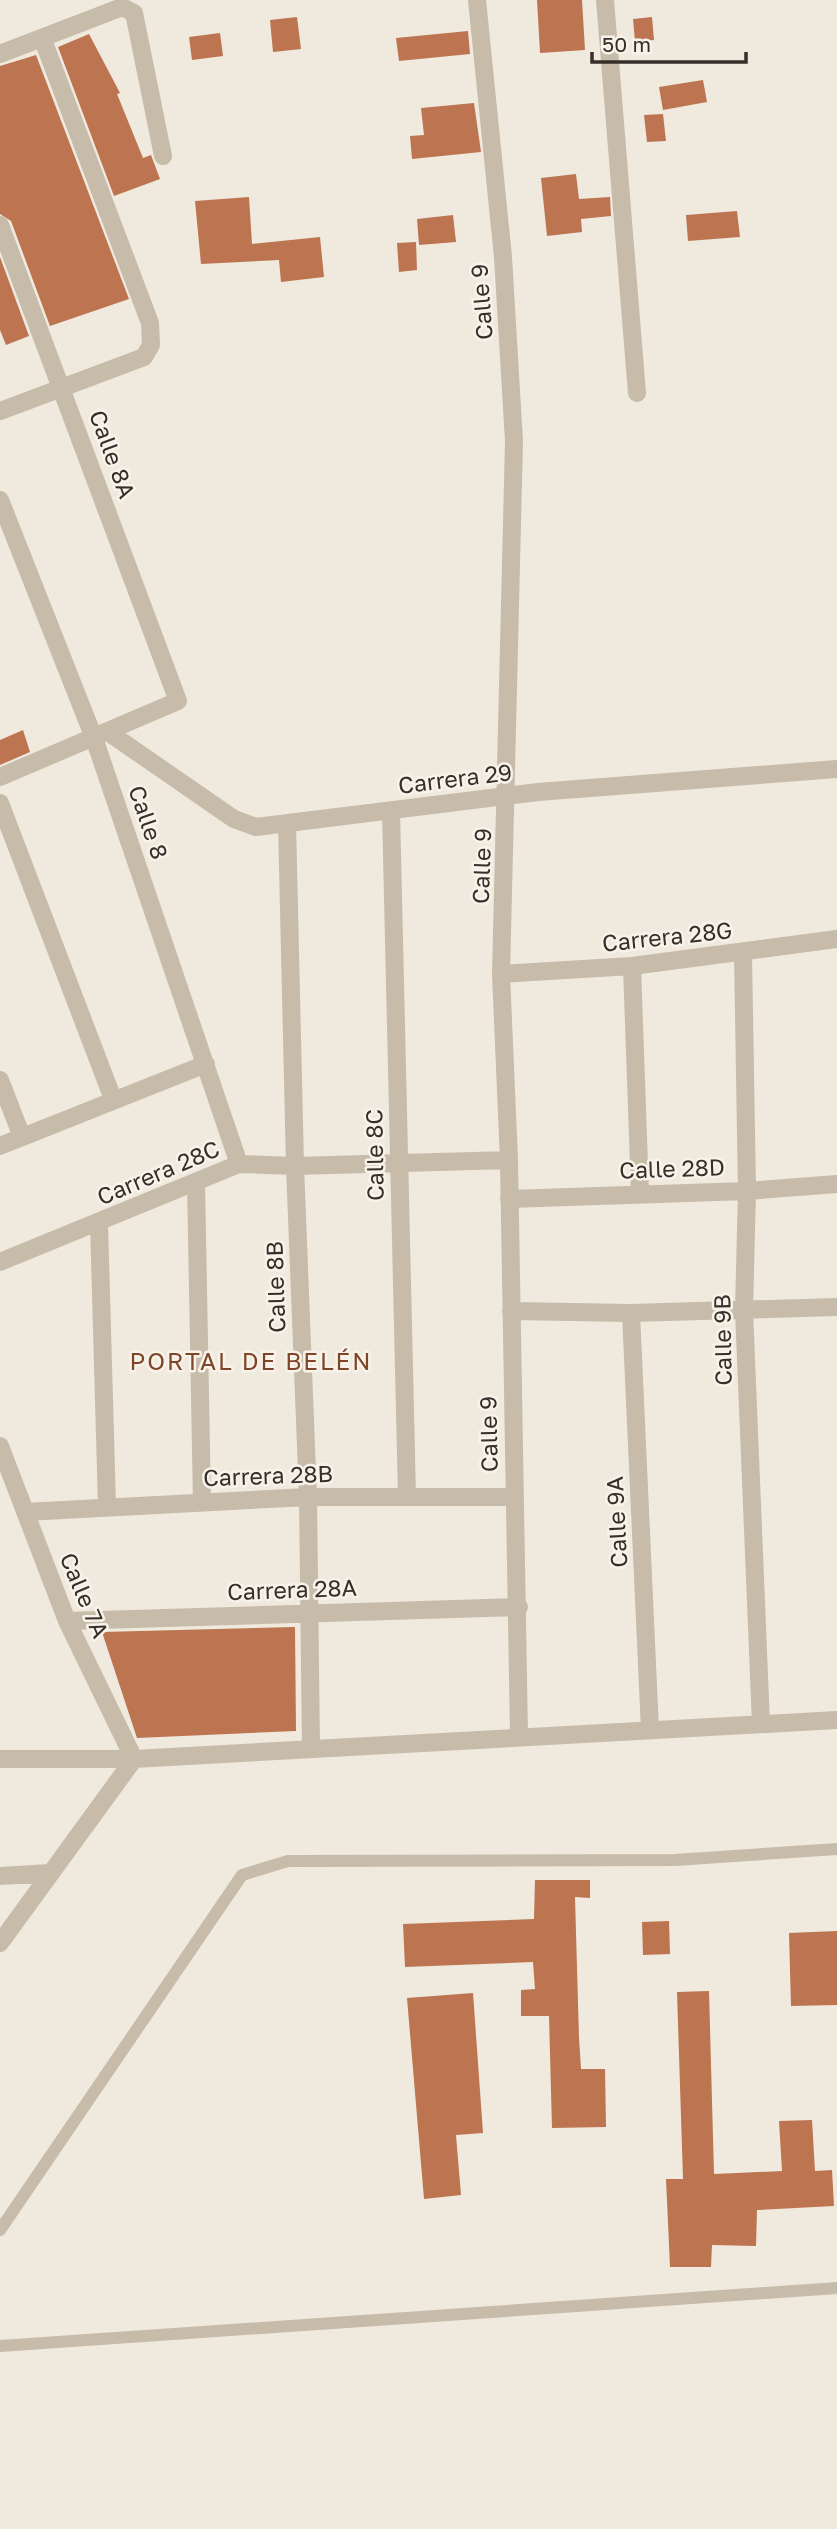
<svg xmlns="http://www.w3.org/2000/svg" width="837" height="2529" font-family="'Golos Text',sans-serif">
  <rect width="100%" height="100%" fill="#f0e9de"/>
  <path fill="#bc7550" d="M 537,0 L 582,0 L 585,50 L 540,53 Z
    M 297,17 L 301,49 L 273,52 L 270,20 Z
    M 652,17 L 654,40 L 635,42 L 633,19 Z
    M 468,31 L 470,54 L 399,61 L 396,38 Z
    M 220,33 L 223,56 L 192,60 L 189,37 Z
    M 89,34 L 120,93 L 117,94 L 143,158 L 151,155 L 160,179 L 114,196 L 58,47 Z
    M 36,55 L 129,299 L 50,326 L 11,221 L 0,214 L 0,66 Z
    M 703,80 L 707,102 L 663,110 L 659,87 Z
    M 474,103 L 481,152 L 412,159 L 410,136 L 424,135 L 421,108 Z
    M 663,114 L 666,141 L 647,142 L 644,115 Z
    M 576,174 L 579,199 L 610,197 L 611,216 L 581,219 L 582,232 L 547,236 L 541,178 Z
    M 249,197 L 252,244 L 320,237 L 324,277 L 281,282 L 279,260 L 201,264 L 195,201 Z
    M 737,211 L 740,237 L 688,241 L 686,215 Z
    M 453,215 L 456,242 L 419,245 L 417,219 Z
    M 416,242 L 417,270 L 399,272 L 397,243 Z
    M 0,257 L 29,336 L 6,345 L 0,330 Z
    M 23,730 L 30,752 L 0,765 L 0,740 Z
    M 295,1627 L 296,1731 L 137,1738 L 102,1632 Z
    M 535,1880 L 590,1880 L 590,1898 L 575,1897 L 579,2038 L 581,2069 L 605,2069 L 606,2127 L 552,2128 L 549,2016 L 521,2016 L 521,1990 L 535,1989 L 533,1962 L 405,1967 L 403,1924 L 534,1919 Z
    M 669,1921 L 670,1954 L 643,1955 L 642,1922 Z
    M 837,1931 L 837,2005 L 791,2006 L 789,1933 Z
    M 709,1991 L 714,2174 L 782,2171 L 779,2121 L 812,2120 L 815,2171 L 832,2170 L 834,2206 L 757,2210 L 756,2246 L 712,2245 L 711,2267 L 670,2267 L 666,2179 L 683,2179 L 677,1992 Z
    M 473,1993 L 483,2133 L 456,2135 L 461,2195 L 424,2199 L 407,1998 Z"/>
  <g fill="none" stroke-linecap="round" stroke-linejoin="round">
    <path stroke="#c7bbaa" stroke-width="12" d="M 0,2230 L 242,1875 L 288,1861 L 675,1860 L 837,1849
      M 0,2346 L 837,2288"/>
    <path stroke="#c7bbaa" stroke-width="18" d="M 477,0 L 503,257 L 514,441 L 501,974 L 509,1160 L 519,1736
      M 605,0 L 637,393
      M 0,54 L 122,7 L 134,13 L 163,156
      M 0,225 L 178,701 L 0,777
      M 0,411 L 144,357 L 151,345 L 150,323 L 43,40
      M 0,500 L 94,738 L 239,1164
      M 108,732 L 234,819 L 256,827 L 538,792 L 837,769
      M 0,803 L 113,1099
      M 391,811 L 407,1497
      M 287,823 L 295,1166 L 308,1497 L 311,1749
      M 743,954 L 747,1191 L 744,1310 L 761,1724
      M 632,966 L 640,1194
      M 501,974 L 632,966 L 837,939
      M 0,1080 L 22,1137
      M 0,1146 L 206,1064
      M 196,1183 L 202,1502
      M 509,1199 L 747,1191 L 837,1184
      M 99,1223 L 107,1506
      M 0,1262 L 239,1164 L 295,1166 L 509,1160
      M 511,1311 L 631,1313 L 837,1307
      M 631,1313 L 650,1730
      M 0,1446 L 67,1621 L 134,1759
      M 25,1512 L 308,1497 L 513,1497
      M 67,1621 L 519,1607
      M 0,1759 L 134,1759 L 837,1720
      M 0,1876 L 50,1873
      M 0,1943 L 134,1759"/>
  </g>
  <g text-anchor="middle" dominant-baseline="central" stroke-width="5" stroke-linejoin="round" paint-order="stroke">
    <g font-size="23" fill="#362e29" stroke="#f8f3ea">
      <text transform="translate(481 302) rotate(-94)">Calle 9</text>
      <text transform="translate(113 454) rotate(70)">Calle 8A</text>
      <text transform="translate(455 778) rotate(-7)">Carrera 29</text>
      <text transform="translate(149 822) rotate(71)">Calle 8</text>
      <text transform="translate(481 866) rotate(-88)">Calle 9</text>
      <text transform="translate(667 936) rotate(-6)">Carrera 28G</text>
      <text transform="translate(374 1155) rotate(-91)">Calle 8C</text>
      <text transform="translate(672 1168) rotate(-2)">Calle 28D</text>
      <text transform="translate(158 1172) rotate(-23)">Carrera 28C</text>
      <text transform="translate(275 1287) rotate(-92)">Calle 8B</text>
      <text transform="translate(722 1340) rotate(-91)">Calle 9B</text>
      <text transform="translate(488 1434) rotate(-91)">Calle 9</text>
      <text transform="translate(268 1475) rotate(-2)">Carrera 28B</text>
      <text transform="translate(616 1522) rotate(-93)">Calle 9A</text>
      <text transform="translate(292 1589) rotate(-2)">Carrera 28A</text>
      <text transform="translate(85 1595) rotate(67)">Calle 7A</text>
    </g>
    <g font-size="24" letter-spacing="2" fill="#7e4529" stroke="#f8f3ea">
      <text x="251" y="1360">PORTAL DE BELÉN</text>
    </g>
  </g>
  <path d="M592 52v10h154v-10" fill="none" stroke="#362e29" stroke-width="3.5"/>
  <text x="602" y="52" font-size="21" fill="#362e29" stroke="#f8f3ea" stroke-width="5" paint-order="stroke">50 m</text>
</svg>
